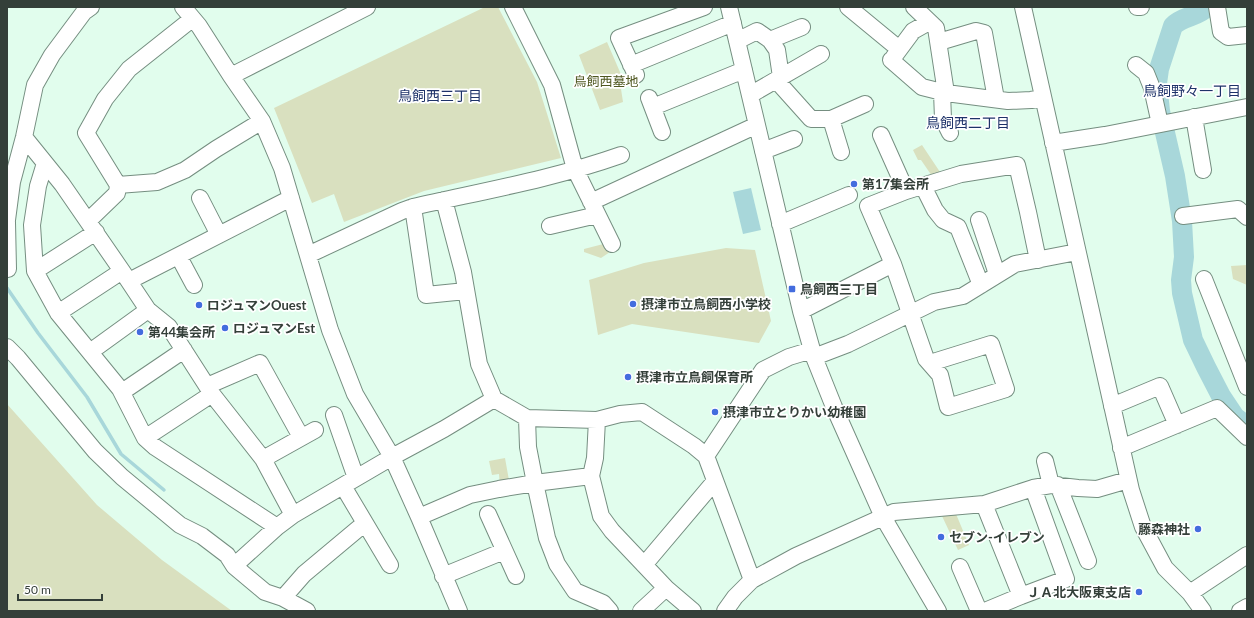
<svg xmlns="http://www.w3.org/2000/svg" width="1254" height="618" font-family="Lato,'Noto Sans JP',sans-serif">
  <rect width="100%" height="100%" fill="#e1fded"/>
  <path fill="#d9e0bf" d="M 485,7 L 498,7 L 537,82 L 561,158 L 424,191 L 344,222 L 334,194 L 312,203 L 274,108 Z
    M 607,42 L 626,86 L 621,89 L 623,102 L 600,110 L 579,55 Z
    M 922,145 L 940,172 L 932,176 L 921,160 L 918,160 L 913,150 Z
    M 611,242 L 613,250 L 601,258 L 584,252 L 584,249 Z
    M 726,248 L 755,250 L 771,321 L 759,343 L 632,324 L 598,335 L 589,280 L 644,263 Z
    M 1247,265 L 1247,285 L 1233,279 L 1231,266 Z
    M 7,404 L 97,505 L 162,560 L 232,611 L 7,611 Z
    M 505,458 L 510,486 L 500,487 L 499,474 L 492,475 L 489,461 Z
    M 956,514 L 969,545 L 958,550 L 942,516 Z"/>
  <path fill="#a8d7da" d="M 751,188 L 761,230 L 743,234 L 733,192 Z"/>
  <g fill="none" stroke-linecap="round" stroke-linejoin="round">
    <path stroke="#a8d7da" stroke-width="3.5" d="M 7,288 L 38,333 L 87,397 L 121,454 L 164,490"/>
    <path stroke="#a8d7da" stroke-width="20" d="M 1207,7 C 1198,17 1182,16 1173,26 L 1159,69 L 1157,83 L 1160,111 L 1175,176 L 1182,221 L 1184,257 L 1181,280 L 1182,293 L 1193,340 L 1206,367 L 1221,396 L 1235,417 L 1247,426"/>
    <g stroke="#758e80" stroke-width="18">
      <path id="minor" d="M 183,7 L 199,26 L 231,76 L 262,121 L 282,168 L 330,330 L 355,394 L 392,457 L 419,517 L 459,611
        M 513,7 L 552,85 L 575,169 L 612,244
        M 729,7 L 801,311 L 814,357 L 834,407 L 883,517 L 938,611
        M 848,7 L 899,49
        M 914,7 L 936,28 L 946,93
        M 1023,7 L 1131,490 L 1143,527 L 1165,568 L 1190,593 L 1203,611
        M 1137,7 L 1141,7
        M 1217,7 L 1221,32 L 1228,37 L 1247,35
        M 770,40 L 802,27
        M 737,41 L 757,31 L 770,40 L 777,50 L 781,77
        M 939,42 L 976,31 L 984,33 L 996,99
        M 893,58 L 913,31 L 929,22
        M 891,60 L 922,87 L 946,93 L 1008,101 L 1031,100 L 1043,98
        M 631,65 L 733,23
        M 1136,65 L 1146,73 L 1152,88 L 1160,124
        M 636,75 L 619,38 L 704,7
        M 231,76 L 367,7
        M 776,80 L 811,119 L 831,119 L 865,104
        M 942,92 L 943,119 L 950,133
        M 750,95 L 821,54
        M 649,98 L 662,132
        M 653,107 L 744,70
        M 1194,117 L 1203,170
        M 831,119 L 841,152
        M 881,135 L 906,191
        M 24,137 L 62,184 L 122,271 L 148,310 L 169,327 L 212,394 L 263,459 L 293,515
        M 1053,143 L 1105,135 L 1247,107
        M 763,151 L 794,139
        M 45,163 L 38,186 L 32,225 L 35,271 L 58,313 L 120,389 L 145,438 L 212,394
        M 118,185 L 157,182 L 185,170 L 216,149 L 262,121
        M 923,186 L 935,210 L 943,220 L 958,227 L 981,285
        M 200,198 L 219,235
        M 444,200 L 463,272 L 479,364 L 494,399 L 527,418 L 597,420 L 620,414 L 642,412 L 694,446 L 706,456 L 763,370 L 789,357 L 812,350
        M 591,202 L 757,125
        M 413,207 L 426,295 L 466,291
        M 1183,216 L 1238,209 L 1247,217
        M 7,220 L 12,182 L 24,137 L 35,85 L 52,55 L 84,12 L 91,7
        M 979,220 L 997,274
        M 88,221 L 117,193 L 118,185 L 86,133 L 105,99 L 129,69 L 192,19
        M 7,222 L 8,269
        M 780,224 L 849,195
        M 550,226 L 597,215
        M 308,255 L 402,211 L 413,207 C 483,191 553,179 621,155
        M 179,257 L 194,285
        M 35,271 L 96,232
        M 1204,279 L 1247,387
        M 129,281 L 291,198
        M 801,311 L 893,264
        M 58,313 L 122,271
        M 7,347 L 18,358 L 95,451 L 122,477 L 180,525 L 202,536 L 227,555 L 234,566 L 265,592 L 283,598 L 307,611
        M 90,352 L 148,310
        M 814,357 L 848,344 L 934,302 L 963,296 L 1015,264 L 1077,252
        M 930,363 L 991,344 L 1006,389 L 948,407 L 940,375 L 926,359 L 893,264 L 868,206 L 906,191 L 961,174 L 1017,165 L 1028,212 L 1038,260
        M 207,386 L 260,363 L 301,437
        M 122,392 L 184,350
        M 1112,406 L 1160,386 L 1177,425
        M 334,415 L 356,478
        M 527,418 L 528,447 L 535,483 L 591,476 L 601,516 L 612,531 L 666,588 L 693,611
        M 145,438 L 155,447 L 277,527
        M 1121,448 L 1217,408 L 1247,437
        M 706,456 L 752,580
        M 263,459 L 315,430
        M 1045,461 L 1051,485
        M 591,476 L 595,458 L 597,420
        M 1058,485 L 1088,561
        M 343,486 L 390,565
        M 984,504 L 1021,596 L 1066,579 L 1033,488
        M 488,514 L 516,576
        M 419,517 L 470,495 L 499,489 L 535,483 L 547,538 L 557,564 L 575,591 L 603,603 L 610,611
        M 644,565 L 715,481
        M 234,566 L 277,527 L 293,515 L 392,457 L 444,429 L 494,399
        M 960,567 L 979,611
        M 443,576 L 504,551
        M 1190,593 L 1247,555
        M 283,598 L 304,574 L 365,523
        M 641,611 L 666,588
        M 725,611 L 735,597 L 752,580 L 796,556 L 894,512 L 984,504 L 1033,488 L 1051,485 L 1078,488 L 1097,489 L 1128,480
        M 985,611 L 1021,596
        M 1240,611 L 1247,607"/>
    </g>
    <use href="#minor" stroke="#fff" stroke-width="16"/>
  </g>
  <g fill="#436cde" stroke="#fff" stroke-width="1.5">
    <circle cx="854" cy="184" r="4"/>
    <rect x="788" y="285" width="8" height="8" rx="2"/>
    <circle cx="633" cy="304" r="4"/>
    <circle cx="199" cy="305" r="4"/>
    <circle cx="225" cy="328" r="4"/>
    <circle cx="140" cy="332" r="4"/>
    <circle cx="628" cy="377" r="4"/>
    <circle cx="715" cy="412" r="4"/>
    <circle cx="1198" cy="529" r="4"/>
    <circle cx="941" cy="537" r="4"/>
    <circle cx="1139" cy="592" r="4"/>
  </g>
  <g text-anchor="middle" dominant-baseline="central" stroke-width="3.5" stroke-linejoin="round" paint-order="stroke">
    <g font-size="13" fill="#4f5720" stroke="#fff">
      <text x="606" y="81">鳥飼西墓地</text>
    </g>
    <g font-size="13" font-weight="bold" fill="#343f39" stroke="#fff" text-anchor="start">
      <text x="862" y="184">第17集会所</text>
      <text x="800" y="289">鳥飼西三丁目</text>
      <text x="641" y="304">摂津市立鳥飼西小学校</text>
      <text x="207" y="305">ロジュマンOuest</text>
      <text x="233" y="328">ロジュマンEst</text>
      <text x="148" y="332">第44集会所</text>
      <text x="636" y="377">摂津市立鳥飼保育所</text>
      <text x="723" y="412">摂津市立とりかい幼稚園</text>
      <text x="1190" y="529" text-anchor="end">藤森神社</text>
      <text x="949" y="537">セブン-イレブン</text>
      <text x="1131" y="592" text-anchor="end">ＪＡ北大阪東支店</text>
    </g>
    <g font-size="14" fill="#1e3269" stroke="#fff">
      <text x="1192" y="90">鳥飼野々一丁目</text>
      <text x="440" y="95">鳥飼西三丁目</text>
      <text x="968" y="122">鳥飼西二丁目</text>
    </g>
  </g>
  <rect width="1254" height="618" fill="none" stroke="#343f39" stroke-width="16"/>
  <path d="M18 594v6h84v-6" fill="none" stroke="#343f39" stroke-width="2"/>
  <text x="24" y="594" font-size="12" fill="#343f39" stroke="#ffffff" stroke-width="3" paint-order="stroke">50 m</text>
</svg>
